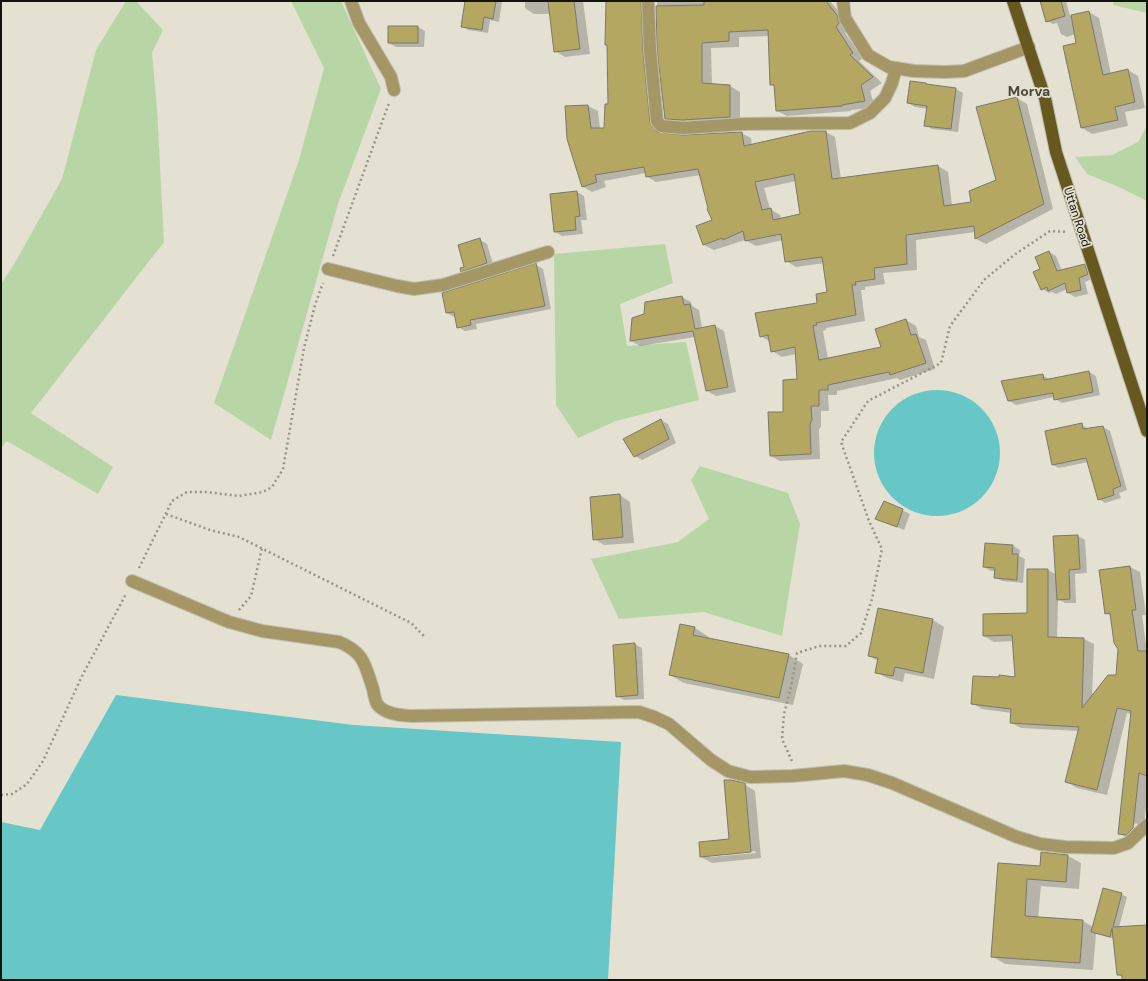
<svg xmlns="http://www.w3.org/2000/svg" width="1148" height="981" font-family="'DM Sans',sans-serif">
  <rect width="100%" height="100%" fill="#e4e1d2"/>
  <path fill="#b8d6a5" d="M 126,1 L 136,1 L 163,30 L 152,53 L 157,108 L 164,242 L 31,413 L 113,467 L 98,494 L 7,441 L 1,448 L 1,284 L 13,266 L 62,179 L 96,50 Z
    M 291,1 L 341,1 L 381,89 L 338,204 L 271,440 L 214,403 L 299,160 L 324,68 Z
    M 1114,1 L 1147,1 L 1147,13 L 1113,5 Z
    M 1147,126 L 1147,201 L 1121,188 L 1087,174 L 1075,157 L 1112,155 L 1138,142 Z
    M 665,244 L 673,283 L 620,304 L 627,346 L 686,342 L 699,400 L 616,421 L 578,438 L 556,405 L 554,254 Z
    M 700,466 L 788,493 L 800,524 L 782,636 L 704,612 L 619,619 L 591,559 L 678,542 L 709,519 L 691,480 Z"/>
  <path fill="#67c7c6" d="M874 453a63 63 0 1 1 126 0a63 63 0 1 1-126 0Z
    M 116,695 L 354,725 L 621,742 L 608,980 L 1,980 L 1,822 L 40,830 Z"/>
  <path fill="#0003" fill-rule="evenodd" d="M 466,1 L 502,1 L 499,22 L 490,20 L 488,33 L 468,30 L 462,26 Z
    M 525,1 L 583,1 L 590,54 L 565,57 L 555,51 L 551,14 L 534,14 L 525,8 Z
    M 607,1 L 654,1 L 659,128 L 663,134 L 682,136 L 741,133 L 751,138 L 752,145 L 826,132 L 835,137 L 841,179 L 938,166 L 948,172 L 952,205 L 972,203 L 997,181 L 1017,98 L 1027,104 L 1053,209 L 986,244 L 976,239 L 975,232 L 916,240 L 917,270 L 883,273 L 885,284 L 865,287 L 865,290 L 861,290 L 865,321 L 826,328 L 826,330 L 823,331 L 828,359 L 882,348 L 906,320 L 916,326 L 919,337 L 926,340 L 935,369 L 900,380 L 897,378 L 837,391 L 837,395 L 828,395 L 829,411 L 821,411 L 821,426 L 819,430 L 820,459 L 780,461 L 771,456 L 784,413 L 798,380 L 796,354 L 782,357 L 772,351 L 770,342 L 761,336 L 818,304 L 828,293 L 824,263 L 796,267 L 786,261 L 783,240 L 756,246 L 745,240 L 714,250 L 704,245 L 697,226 L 713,221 L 701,175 L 656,182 L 646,176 L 646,173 L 604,181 L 606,187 L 592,192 L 582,186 L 588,106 L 598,111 L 600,129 L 605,128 L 609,104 ZM 796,181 L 801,214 L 781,219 L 780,215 L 770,209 L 764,188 Z
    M 657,1 L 830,1 L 847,21 L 849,29 L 845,33 L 863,58 L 859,61 L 882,83 L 870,91 L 875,107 L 851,110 L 851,111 L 787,116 L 777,111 L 776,87 L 771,84 L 769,36 L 739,37 L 739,47 L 711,48 L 712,85 L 730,86 L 740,92 L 740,123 L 676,124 L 666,118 L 658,49 Z
    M 1041,1 L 1066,1 L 1070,16 L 1089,12 L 1099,18 L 1111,74 L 1128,70 L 1138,76 L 1145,108 L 1125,112 L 1128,126 L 1092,134 L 1082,128 L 1077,44 L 1075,34 L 1067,37 L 1061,34 L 1057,23 L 1053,24 L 1047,21 Z
    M 418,27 L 425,31 L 424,47 L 396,47 L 389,43 Z
    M 926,84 L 929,86 L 956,89 L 963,93 L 958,132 L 932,129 L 925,125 L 927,109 L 915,107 L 908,103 Z
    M 577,192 L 584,196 L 587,220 L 581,220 L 583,234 L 562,236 L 555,232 L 551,194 Z
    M 480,240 L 487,244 L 494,267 L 468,275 L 462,271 L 466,268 Z
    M 1049,252 L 1056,256 L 1062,271 L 1085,266 L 1092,270 L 1094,278 L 1085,282 L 1088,294 L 1075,297 L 1068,293 L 1067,289 L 1056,294 L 1052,292 L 1049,293 L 1042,289 L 1041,269 Z
    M 536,265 L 543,269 L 551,309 L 476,324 L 477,329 L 465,331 L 458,327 L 456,316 L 454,317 L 447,313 L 444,293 Z
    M 682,297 L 691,302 L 692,306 L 699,310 L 702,328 L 715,326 L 724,331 L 736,392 L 716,396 L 707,391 L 695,337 L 640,346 L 631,341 L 633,319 L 644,315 Z
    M 1089,372 L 1096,376 L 1100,395 L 1062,403 L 1055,399 L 1054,397 L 1016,405 L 1009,401 L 1042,375 L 1049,379 Z
    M 661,420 L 668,424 L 676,443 L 642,460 L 635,456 Z
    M 1081,424 L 1088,429 L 1103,427 L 1110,431 L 1127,490 L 1119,493 L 1121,498 L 1105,503 L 1099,499 L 1088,462 L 1059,468 L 1053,465 Z
    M 620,495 L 630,502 L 634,543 L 604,545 L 594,539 Z
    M 885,502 L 910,514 L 904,530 L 876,518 Z
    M 1078,536 L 1085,540 L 1087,573 L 1075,574 L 1076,603 L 1065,603 L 1058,599 L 1057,638 L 1084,639 L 1094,644 L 1092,697 L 1116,676 L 1119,649 L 1111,616 L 1106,613 L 1130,567 L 1140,572 L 1146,615 L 1142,615 L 1147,652 L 1147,798 L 1143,833 L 1136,840 L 1128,835 L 1129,839 L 1119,833 L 1131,714 L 1127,713 L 1107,795 L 1077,788 L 1067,782 L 1079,731 L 1021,728 L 1011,723 L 1012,713 L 982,709 L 972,703 L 1016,678 L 1014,641 L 994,642 L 984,636 L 1028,614 L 1048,570 L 1057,575 L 1054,537 ZM 1136,823 L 1138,825 L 1128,834 L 1128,831 Z
    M 1013,546 L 1020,550 L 1019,556 L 1025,559 L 1023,583 L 1002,581 L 995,577 L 996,571 L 991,571 L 984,567 Z
    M 878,610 L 933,620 L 944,627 L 934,679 L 905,673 L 903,682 L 887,678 L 876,672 L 878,661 L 869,656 Z
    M 681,626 L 695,628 L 709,637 L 708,639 L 789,655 L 803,664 L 793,705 L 684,683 L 670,675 Z
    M 635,644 L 642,648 L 644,699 L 624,700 L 617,696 Z
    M 744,784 L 755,791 L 761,858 L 712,863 L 701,857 L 730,840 ZM 755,851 L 756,853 L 710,857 L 710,855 Z
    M 1068,856 L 1081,863 L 1079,889 L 1041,886 L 1038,918 L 1083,921 L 1093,927 L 1121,894 L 1127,897 L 1119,927 L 1147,926 L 1147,980 L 1123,980 L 1123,978 L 1118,974 L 1114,939 L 1096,933 L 1093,970 L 1005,964 L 992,956 L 999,864 L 1041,868 Z"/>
  <path fill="#b4a762" stroke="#7b786b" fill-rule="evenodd" d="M 465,1 L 496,1 L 493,19 L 484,17 L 482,30 L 461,27 Z
    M 548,1 L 574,1 L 580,49 L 554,52 Z
    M 606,1 L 641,1 L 643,51 L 650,122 L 657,132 L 683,135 L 742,132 L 744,146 L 811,131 L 826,131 L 832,179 L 938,165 L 944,206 L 971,202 L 969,191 L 996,180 L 976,107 L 1017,97 L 1044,204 L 975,239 L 974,226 L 906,235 L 907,264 L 874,268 L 875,279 L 855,282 L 856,285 L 852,285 L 856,315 L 816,323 L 817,325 L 813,326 L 819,360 L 881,347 L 875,329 L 906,319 L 911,335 L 916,334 L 926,363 L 890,375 L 889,372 L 828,385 L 828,390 L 819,390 L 819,406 L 811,406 L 812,420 L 810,424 L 811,454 L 770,456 L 768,412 L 783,412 L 783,380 L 797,379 L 795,347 L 771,352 L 768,335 L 760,337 L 755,313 L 817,303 L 816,294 L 827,292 L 822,257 L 785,262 L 781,234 L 745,241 L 743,231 L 723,240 L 722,238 L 703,245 L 696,226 L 712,220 L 707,209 L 708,208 L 698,169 L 646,177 L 644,167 L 595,175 L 597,182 L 582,187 L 567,139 L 565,106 L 588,105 L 591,128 L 604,128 L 605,104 L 608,104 L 607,45 L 605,45 ZM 794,174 L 800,214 L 773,220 L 771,208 L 762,210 L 755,182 Z
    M 704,1 L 826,1 L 837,15 L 839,23 L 836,27 L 853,53 L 850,55 L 873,77 L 861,85 L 865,101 L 842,105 L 842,106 L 776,111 L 774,85 L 770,85 L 768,30 L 729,32 L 729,41 L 702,43 L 702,83 L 730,85 L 730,117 L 683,120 L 665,119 L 657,49 L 656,6 L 704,5 Z
    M 1040,1 L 1061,1 L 1065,16 L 1046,22 Z
    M 1089,11 L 1103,75 L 1128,69 L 1135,102 L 1115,107 L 1118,120 L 1081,128 L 1063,46 L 1076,43 L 1071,15 Z
    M 388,26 L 418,26 L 418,43 L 388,43 Z
    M 910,81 L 926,83 L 926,84 L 956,88 L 951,129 L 924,126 L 927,106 L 907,103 Z
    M 577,191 L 580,216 L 575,217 L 576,230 L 554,232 L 550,194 Z
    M 480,238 L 487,263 L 461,272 L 460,268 L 464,267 L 458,245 Z
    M 1049,251 L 1057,271 L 1085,264 L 1088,274 L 1079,278 L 1081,290 L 1067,293 L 1065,283 L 1048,291 L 1047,287 L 1041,290 L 1033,272 L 1040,269 L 1035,257 Z
    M 536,263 L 545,306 L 470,320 L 471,325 L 457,328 L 454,312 L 446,313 L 442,293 Z
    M 682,296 L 684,305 L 690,304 L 695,329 L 715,325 L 728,387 L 706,391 L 693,331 L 630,341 L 632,318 L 644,314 L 645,302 Z
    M 1089,371 L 1093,392 L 1054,400 L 1053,393 L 1008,401 L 1001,381 L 1043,374 L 1044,380 Z
    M 661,419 L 669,439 L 634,457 L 623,439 Z
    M 1082,423 L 1083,429 L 1103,426 L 1121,486 L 1113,489 L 1114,495 L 1098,500 L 1086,458 L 1052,465 L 1045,431 Z
    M 620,494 L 623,537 L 593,540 L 590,497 Z
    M 884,501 L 903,509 L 897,527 L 875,519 Z
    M 1078,535 L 1080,569 L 1069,570 L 1070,599 L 1057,600 L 1053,536 Z
    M 985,543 L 1013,545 L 1012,554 L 1018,554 L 1017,580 L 994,578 L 995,568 L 983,567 Z
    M 1130,566 L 1136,610 L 1132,610 L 1138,651 L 1147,651 L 1147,776 L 1139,773 L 1133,828 L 1126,835 L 1118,834 L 1131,711 L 1117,708 L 1097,790 L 1065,782 L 1079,727 L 1010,723 L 1011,709 L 971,704 L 973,676 L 999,677 L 999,675 L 1015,677 L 1012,635 L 983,636 L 983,614 L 1027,613 L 1027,569 L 1048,569 L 1048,637 L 1084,638 L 1082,708 L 1108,675 L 1116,675 L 1118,649 L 1114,643 L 1110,613 L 1105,614 L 1099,570 Z
    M 878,608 L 933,619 L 923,673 L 895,667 L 893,676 L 875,673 L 878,658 L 868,656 Z
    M 680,624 L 695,627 L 693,635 L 789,654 L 779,698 L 669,675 Z
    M 635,643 L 638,695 L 616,697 L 613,645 Z
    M 724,780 L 731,780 L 745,783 L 751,852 L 700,857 L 699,842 L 729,839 Z
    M 1041,852 L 1068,855 L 1066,882 L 1027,879 L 1025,916 L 1083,920 L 1080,963 L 991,957 L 998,863 L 1040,866 Z
    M 1103,888 L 1122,893 L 1113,927 L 1147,925 L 1147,980 L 1122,980 L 1122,975 L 1117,975 L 1112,928 L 1110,937 L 1091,932 Z"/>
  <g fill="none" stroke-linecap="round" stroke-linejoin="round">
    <g stroke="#bebcaf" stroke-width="14">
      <path id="minor" d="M 351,1 L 359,23 L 391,77 L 394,90
        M 648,1 L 650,50 L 657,121 L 661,126 L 683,128 L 743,124 L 850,123 L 870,113 L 885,98 L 892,83 L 896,68
        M 843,1 L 845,18 L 868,55 L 889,67 L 914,71 L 945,72 L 964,71 L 1029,47
        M 328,269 L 397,286 L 414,289 L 443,285 L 548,252
        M 132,581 L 229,622 L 262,631 L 339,642 C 364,652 365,665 373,689 C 374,694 375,700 377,704 C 384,714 400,715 411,716 L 639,712 L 654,717 L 669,724 L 711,760 L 728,771 L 750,777 L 792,776 L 844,771 L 868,775 L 892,783 L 1017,837 L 1040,844 L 1065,847 L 1114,848 L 1128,843 L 1147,825"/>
    </g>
    <g stroke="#bebcaf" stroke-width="14">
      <path id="major" d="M 1013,1 L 1045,98 L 1056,152 L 1147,431"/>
    </g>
    <path stroke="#969489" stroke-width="2.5" stroke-dasharray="2 3" stroke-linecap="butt" d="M 333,256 L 389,103
      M 166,514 L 210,530 L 239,537 L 411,623 L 424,636
      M 139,568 L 172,501 L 187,492 L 206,492 L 239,496 L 263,492 L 272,487 L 283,469 L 304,348 L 315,305 L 323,283
      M 239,610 L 251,596 L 262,548
      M 792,761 L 782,739 L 784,714 L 791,687 L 797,653 L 819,646 L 846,646 L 861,633 L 872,599 L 882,549 L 869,521 L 841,442 L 868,401 L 941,363 L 950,326 L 984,280 L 1014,255 L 1050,231 L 1068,232
      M 1,795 L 12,794 L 27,784 L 43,761 L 82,676 L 126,594"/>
    <use href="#minor" stroke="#a49665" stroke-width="12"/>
    <use href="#major" stroke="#675820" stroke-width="12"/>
  </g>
  <g text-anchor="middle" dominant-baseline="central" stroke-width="3.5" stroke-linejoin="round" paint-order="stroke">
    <g font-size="12" fill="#13120d" stroke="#e4e1d2">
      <text transform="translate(1077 217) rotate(72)">Uttan Road</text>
    </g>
    <g font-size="14" font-weight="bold" fill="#49473b" stroke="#e4e1d2">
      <text x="1029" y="91">Morva</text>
    </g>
  </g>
  <rect width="1148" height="981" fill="none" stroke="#13120d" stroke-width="4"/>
</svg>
